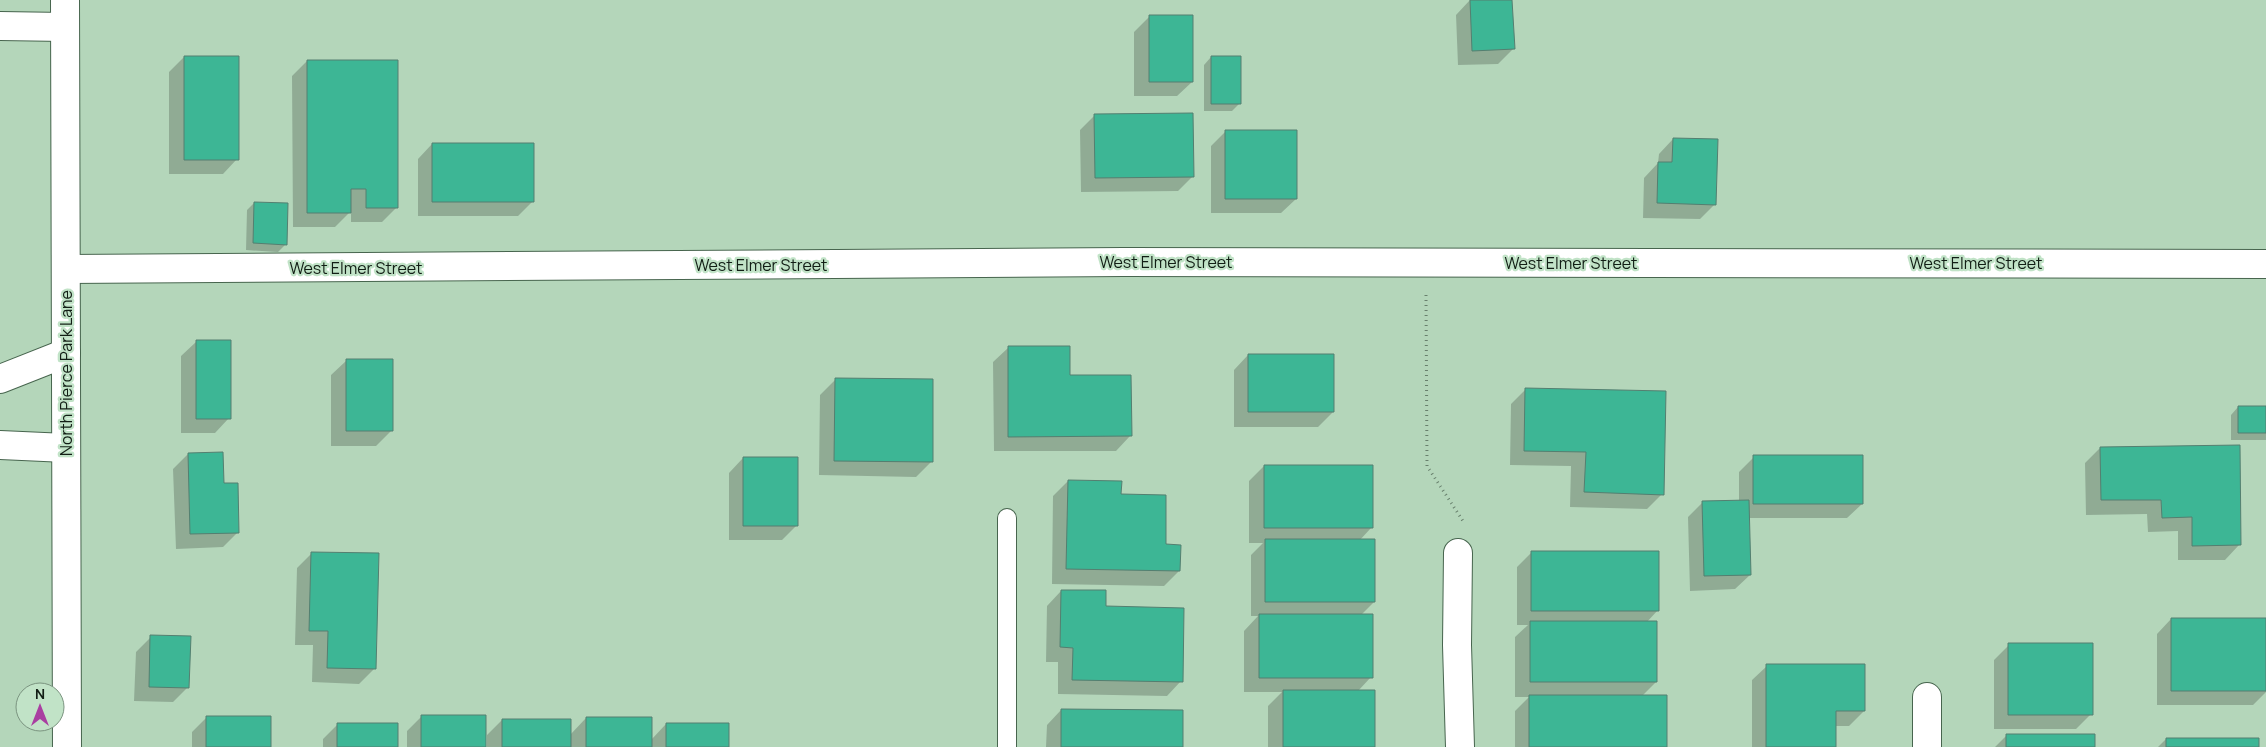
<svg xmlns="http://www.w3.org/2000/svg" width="2266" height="747" font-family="Manrope,sans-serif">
  <rect width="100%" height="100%" fill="#b4d6ba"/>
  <path fill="#0003" d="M 1470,0 L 1511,0 L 1513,49 L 1498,64 L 1458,65 L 1456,15 Z
    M 1149,17 L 1192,82 L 1177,96 L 1134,96 L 1134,32 Z
    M 184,57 L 237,159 L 223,174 L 169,174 L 169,72 Z
    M 1211,57 L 1240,103 L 1232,111 L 1204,111 L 1204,65 Z
    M 307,61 L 397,207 L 382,222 L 351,222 L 351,211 L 335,227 L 293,227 L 292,76 Z
    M 1095,115 L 1193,176 L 1178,191 L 1081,192 L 1080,130 Z
    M 1226,131 L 1296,199 L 1281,213 L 1211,213 L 1211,146 Z
    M 1673,139 L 1715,204 L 1700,219 L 1643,218 L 1644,178 L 1658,163 L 1659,154 Z
    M 432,144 L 533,201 L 518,216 L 418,216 L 418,159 Z
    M 254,203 L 286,244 L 278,252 L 246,250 L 247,210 Z
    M 196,342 L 229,418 L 215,433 L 181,433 L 181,356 Z
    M 1008,348 L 1069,376 L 1130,436 L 1116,451 L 994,451 L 993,362 Z
    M 1248,355 L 1333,412 L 1318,427 L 1234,427 L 1234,370 Z
    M 346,361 L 391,431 L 376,446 L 331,446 L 331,375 Z
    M 835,380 L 931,462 L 916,477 L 819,475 L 820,395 Z
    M 1526,389 L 1662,494 L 1647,509 L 1570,507 L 1571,466 L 1510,465 L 1511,404 Z
    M 2238,407 L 2266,407 L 2266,440 L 2231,440 L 2231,415 Z
    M 2100,448 L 2239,545 L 2225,560 L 2178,560 L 2178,531 L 2148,532 L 2147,514 L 2086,515 L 2085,463 Z
    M 188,454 L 223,485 L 238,532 L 223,547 L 176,549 L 173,469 Z
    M 1754,457 L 1862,504 L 1847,518 L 1748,518 L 1750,575 L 1735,589 L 1690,591 L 1688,517 L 1703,502 L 1739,502 L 1739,472 Z
    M 743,458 L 797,525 L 782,540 L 729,540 L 729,473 Z
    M 1264,466 L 1371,528 L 1359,541 L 1374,602 L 1360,616 L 1371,677 L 1358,691 L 1374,747 L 1268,747 L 1268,706 L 1282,692 L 1244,692 L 1244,631 L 1258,616 L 1251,616 L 1251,555 L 1263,543 L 1249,543 L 1249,481 Z
    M 1068,481 L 1120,496 L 1164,545 L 1179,571 L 1164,586 L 1052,584 L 1053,496 Z
    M 1532,552 L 1658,610 L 1646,623 L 1656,682 L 1642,696 L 1665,747 L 1515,747 L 1515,711 L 1529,697 L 1515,697 L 1515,637 L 1528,625 L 1517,625 L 1517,567 Z
    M 312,553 L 374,669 L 359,684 L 312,682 L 313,645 L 295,645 L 297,568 Z
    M 1061,591 L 1104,608 L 1181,681 L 1167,696 L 1058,694 L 1058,662 L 1046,662 L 1047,606 Z
    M 2171,619 L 2266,619 L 2266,692 L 2253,705 L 2157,705 L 2157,634 Z
    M 151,637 L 188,687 L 173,702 L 134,701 L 136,652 Z
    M 2009,645 L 2091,714 L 2076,729 L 1994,729 L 1994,660 Z
    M 1767,666 L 1864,711 L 1849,726 L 1835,726 L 1835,747 L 1752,747 L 1752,680 Z
    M 1061,710 L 1182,747 L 1046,747 L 1047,725 Z
    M 422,716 L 485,747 L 407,747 L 407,731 Z
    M 207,717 L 270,747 L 192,747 L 192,732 Z
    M 586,718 L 651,740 L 666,724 L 728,747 L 487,747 L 487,735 L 502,720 L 570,735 Z
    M 338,724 L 397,747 L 323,747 L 323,739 Z
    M 2007,735 L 2094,747 L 1995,747 Z
    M 2166,739 L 2257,747 L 2158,747 Z"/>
  <path fill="#3db695" stroke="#547f70" d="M 1470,0 L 1512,0 L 1515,49 L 1472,51 Z
    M 1149,15 L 1193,15 L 1193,82 L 1149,82 Z
    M 184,56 L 239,56 L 239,160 L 184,160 Z
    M 1211,56 L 1241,56 L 1241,104 L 1211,104 Z
    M 307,60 L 398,60 L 398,208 L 366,208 L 366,189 L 351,189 L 351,213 L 307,213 Z
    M 1193,113 L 1194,177 L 1095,178 L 1094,114 Z
    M 1225,130 L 1297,130 L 1297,199 L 1225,199 Z
    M 1673,138 L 1718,139 L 1716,205 L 1657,203 L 1658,162 L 1672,162 Z
    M 432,143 L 534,143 L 534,202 L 432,202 Z
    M 254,202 L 288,203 L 287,245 L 253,243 Z
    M 196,340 L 231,340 L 231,419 L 196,419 Z
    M 1008,346 L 1070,346 L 1070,375 L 1131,375 L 1132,436 L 1008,437 Z
    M 1248,354 L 1334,354 L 1334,412 L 1248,412 Z
    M 346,359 L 393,359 L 393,431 L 346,431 Z
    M 835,378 L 933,379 L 933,462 L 834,461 Z
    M 1525,388 L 1666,391 L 1664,495 L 1584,492 L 1586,452 L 1524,451 Z
    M 2238,406 L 2266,406 L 2266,433 L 2238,433 Z
    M 2240,445 L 2241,545 L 2192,546 L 2192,517 L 2162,518 L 2161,500 L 2101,500 L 2100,447 Z
    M 223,452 L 224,483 L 238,483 L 239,533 L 190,534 L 188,453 Z
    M 1753,455 L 1863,455 L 1863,504 L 1753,504 Z
    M 743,457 L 798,457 L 798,526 L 743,526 Z
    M 1264,465 L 1373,465 L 1373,528 L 1264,528 Z
    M 1068,480 L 1122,481 L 1121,494 L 1166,495 L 1166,544 L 1181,545 L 1180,571 L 1066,569 Z
    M 1749,500 L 1751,575 L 1704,576 L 1702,501 Z
    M 1265,539 L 1375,539 L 1375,602 L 1265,602 Z
    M 1531,551 L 1659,551 L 1659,611 L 1531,611 Z
    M 311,552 L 379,553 L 376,669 L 327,668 L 328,631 L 309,631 Z
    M 1061,590 L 1106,590 L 1106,606 L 1184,608 L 1183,682 L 1072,680 L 1073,648 L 1060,647 Z
    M 1259,614 L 1373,614 L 1373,678 L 1259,678 Z
    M 2171,618 L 2266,618 L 2266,691 L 2171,691 Z
    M 1530,621 L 1657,621 L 1657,682 L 1530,682 Z
    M 150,635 L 191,636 L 189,688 L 149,687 Z
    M 2008,643 L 2093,643 L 2093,715 L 2008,715 Z
    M 1766,664 L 1865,664 L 1865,711 L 1836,711 L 1836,747 L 1766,747 Z
    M 1283,690 L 1375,690 L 1375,747 L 1283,747 Z
    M 1529,695 L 1667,695 L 1667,747 L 1529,747 Z
    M 1061,709 L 1183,710 L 1183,747 L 1061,747 Z
    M 421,715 L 486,715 L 486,747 L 421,747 Z
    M 206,716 L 271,716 L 271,747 L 206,747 Z
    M 586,717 L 652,717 L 652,747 L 586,747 Z
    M 502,719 L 571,719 L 571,747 L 502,747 Z
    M 337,723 L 398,723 L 398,747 L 337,747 Z
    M 666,723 L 729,723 L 729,747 L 666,747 Z
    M 2006,734 L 2095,734 L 2095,747 L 2006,747 Z
    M 2166,738 L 2259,738 L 2259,747 L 2166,747 Z"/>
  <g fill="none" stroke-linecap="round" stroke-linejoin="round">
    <g stroke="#47654e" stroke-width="20">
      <path id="lane" d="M 1007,747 L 1007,518"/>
    </g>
    <g stroke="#47654e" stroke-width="30">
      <path id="street" d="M 0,26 L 65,27
        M 66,269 L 1124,262 L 2266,264
        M 0,379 L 66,353
        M 0,445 L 66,448
        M 1458,553 L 1457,645 L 1460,747
        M 1927,747 L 1927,697"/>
    </g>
    <g stroke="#47654e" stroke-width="30">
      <path id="secondary" d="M 65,0 L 67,747"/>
    </g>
    <path stroke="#68806d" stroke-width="3" stroke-dasharray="1 4" stroke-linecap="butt" d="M 1426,295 L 1427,466 L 1463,521"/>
    <use href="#lane" stroke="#fff" stroke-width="18"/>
    <use href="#street" stroke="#fff" stroke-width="28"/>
    <use href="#secondary" stroke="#fff" stroke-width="28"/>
  </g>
  <g text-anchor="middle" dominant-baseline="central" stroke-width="4.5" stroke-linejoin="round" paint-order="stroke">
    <g font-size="16" fill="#121e15" stroke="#c1e3c7">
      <text x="1166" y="262">West Elmer Street</text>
      <text x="1571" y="263">West Elmer Street</text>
      <text x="1976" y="263">West Elmer Street</text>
      <text x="761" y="265">West Elmer Street</text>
      <text x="356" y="268">West Elmer Street</text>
      <text transform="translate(66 373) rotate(-90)">North Pierce Park Lane</text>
    </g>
  </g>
  <g transform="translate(40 707)"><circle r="24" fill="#c1e3c7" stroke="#7b9480"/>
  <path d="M0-4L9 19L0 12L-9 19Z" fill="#a93fa1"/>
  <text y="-8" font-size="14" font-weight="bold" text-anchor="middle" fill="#121e15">N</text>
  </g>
</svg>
